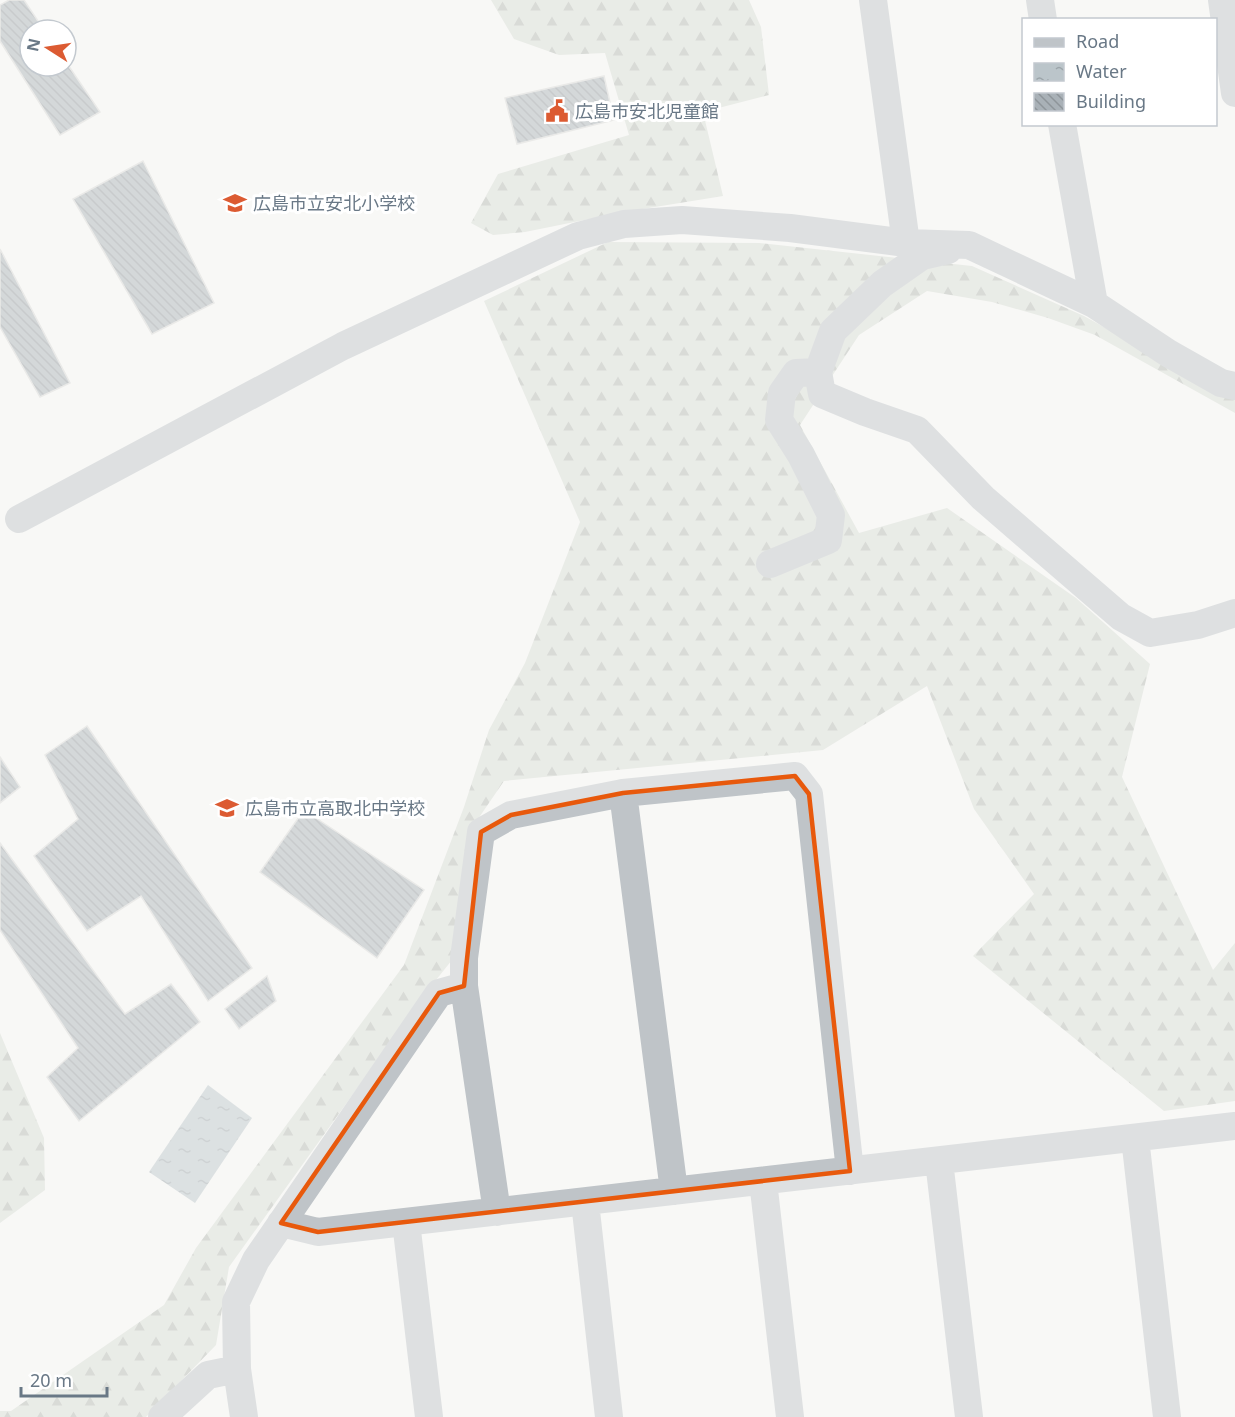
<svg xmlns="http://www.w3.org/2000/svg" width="1235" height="1417" font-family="'Noto Sans','Noto Sans JP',sans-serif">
  <defs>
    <pattern id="forest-firs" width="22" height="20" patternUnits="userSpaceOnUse" patternTransform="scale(1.5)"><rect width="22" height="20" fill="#d8ddd5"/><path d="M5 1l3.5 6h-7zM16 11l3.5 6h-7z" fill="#b3b8b2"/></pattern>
    <pattern id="water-ripples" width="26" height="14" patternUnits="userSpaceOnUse" patternTransform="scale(1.5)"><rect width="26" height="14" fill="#bbc5ca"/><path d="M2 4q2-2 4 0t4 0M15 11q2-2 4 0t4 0" fill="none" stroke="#9ca5aa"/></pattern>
    <pattern id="building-back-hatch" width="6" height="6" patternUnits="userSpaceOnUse" patternTransform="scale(1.5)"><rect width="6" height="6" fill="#a9b1b7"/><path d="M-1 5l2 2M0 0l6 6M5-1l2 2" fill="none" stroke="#8e959a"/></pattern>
  </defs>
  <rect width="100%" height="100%" fill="#f8f8f6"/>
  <path fill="url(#forest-firs)" d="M 491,0 L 749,0 L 761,27 L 769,95 L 703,112 L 723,196 L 624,212 L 525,232 L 493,235 L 471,223 L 498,174 L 629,135 L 605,53 L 559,55 L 514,39 Z
    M 608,242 L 759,243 L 972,266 L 1084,316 L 1217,390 L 1235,396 L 1235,413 L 1095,335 L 1048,318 L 992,302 L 927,291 L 859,335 L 800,425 L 859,533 L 947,508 L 1076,598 L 1150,664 L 1122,777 L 1213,970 L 1235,943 L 1235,1101 L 1164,1111 L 973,956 L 1034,894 L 974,809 L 927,686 L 823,750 L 504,781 L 478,819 L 452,960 L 424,995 L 229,1267 L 216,1345 L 146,1417 L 0,1417 L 0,1411 L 11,1411 L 164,1305 L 196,1248 L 404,965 L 464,807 L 489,730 L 525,663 L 580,522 L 484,301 Z
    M 0,1033 L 44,1138 L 45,1190 L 0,1223 Z"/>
  <path fill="url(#water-ripples)" d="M 208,1085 L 252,1118 L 195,1203 L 149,1172 Z"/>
  <path fill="url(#building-back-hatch)" stroke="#dadad8" stroke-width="1.5" d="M 9,0 L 24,0 L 44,30 L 30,30 L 30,66 L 66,66 L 66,62 L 100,112 L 60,135 L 0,41 L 0,5 Z
    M 604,76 L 614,120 L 517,144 L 505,98 Z
    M 143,161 L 214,303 L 152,334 L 73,199 Z
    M 0,249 L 70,383 L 40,397 L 0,327 Z
    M 87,726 L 252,968 L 208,1001 L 141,896 L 87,931 L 34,856 L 78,819 L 45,755 Z
    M 0,757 L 20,787 L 0,803 Z
    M 304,810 L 424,890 L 377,958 L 260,872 Z
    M 0,843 L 125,1014 L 171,984 L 200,1022 L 79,1121 L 47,1077 L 78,1048 L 0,930 Z
    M 267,976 L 276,1001 L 239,1029 L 225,1009 Z"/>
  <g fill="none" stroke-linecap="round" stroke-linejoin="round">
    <path stroke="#bfc4c8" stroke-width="28" d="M 873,0 L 906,243
      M 1040,0 L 1043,20
      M 1222,0 L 1235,93
      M 1062,124 L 1094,304
      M 948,250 L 922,256 L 882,284 L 833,331 L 818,372 L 822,394 L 865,412 L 917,430 L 983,498 L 1121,617 L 1150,633 L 1198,625 L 1235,613
      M 19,519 L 343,346 L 578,236 L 624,224 L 682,220 L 790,228 L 906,243 L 969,245 L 1094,304 L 1168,353 L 1221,383 L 1235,386
      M 770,564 L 828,540 L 831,515 L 801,455 L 779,420 L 782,393 L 796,373 L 818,372
      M 623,793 L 674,1191
      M 1135,1138 L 1167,1417
      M 939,1161 L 969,1417
      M 763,1181 L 790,1417
      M 585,1202 L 609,1417
      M 497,1212 L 464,986 L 464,958 L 481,832 L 511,815 L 623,793 L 795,776 L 809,794 L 850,1171
      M 406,1222 L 429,1417
      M 281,1223 L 318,1232 L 1235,1126
      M 162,1417 L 208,1375 L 237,1369
      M 244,1417 L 237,1369 L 236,1302 L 256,1260 L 439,993 L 464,986"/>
  </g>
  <path d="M0 0H1235V1417H0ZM 795,776 L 809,794 L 850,1171 L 318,1232 L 281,1223 L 439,993 L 464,986 L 481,832 L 511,815 L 623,793 Z" fill="#f8f8f6" fill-opacity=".55" fill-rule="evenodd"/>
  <path fill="none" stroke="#e8590c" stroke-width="4.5" stroke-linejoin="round" d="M 795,776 L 809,794 L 850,1171 L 318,1232 L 281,1223 L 439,993 L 464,986 L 481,832 L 511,815 L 623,793 Z"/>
  <defs>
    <g id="civic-bare" transform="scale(1.8)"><path d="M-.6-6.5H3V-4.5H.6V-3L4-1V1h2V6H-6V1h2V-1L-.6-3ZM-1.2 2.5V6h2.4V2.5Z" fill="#dc5b32" stroke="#fff" stroke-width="2.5" paint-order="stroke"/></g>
    <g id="school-bare" transform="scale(1.8)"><path d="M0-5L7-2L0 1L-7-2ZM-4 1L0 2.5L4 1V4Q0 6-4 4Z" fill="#dc5b32" stroke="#fff" stroke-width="2.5" paint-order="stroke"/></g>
  </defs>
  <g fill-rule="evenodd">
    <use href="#civic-bare" x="557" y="111"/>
    <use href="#school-bare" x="235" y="203"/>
    <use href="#school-bare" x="227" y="808"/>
  </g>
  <g text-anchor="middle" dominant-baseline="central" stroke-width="6" stroke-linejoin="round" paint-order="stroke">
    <g font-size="18" fill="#697886" stroke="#fff" text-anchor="start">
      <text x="575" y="111">広島市安北児童館</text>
      <text x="253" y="203">広島市立安北小学校</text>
      <text x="245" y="808">広島市立高取北中学校</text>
    </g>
  </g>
  <rect x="1022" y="18" width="195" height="108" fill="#ffffff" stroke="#c3c9cf" stroke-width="1.5"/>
  <rect x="1034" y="38" width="30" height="9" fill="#bfc4c8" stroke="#c3c9cf" stroke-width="1.5"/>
  <text x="1076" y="48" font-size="18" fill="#697886">Road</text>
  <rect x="1034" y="63" width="30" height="18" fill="url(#water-ripples)" stroke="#c3c9cf" stroke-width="1.5"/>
  <text x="1076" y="78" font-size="18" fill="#697886">Water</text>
  <rect x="1034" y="93" width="30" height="18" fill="url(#building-back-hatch)" stroke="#c3c9cf" stroke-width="1.5"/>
  <text x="1076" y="108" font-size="18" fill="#697886">Building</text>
  <g transform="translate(48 48) rotate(282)"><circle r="28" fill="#ffffff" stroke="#c3c9cf" stroke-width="1.5"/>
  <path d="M0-4.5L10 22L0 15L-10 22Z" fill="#dc5b32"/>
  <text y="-9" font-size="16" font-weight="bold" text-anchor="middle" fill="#697886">N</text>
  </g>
  <path d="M21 1387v9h86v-9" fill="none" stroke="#697886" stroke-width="3"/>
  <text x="30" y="1387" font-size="18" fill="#697886" stroke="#ffffff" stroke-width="4.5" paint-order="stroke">20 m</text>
</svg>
